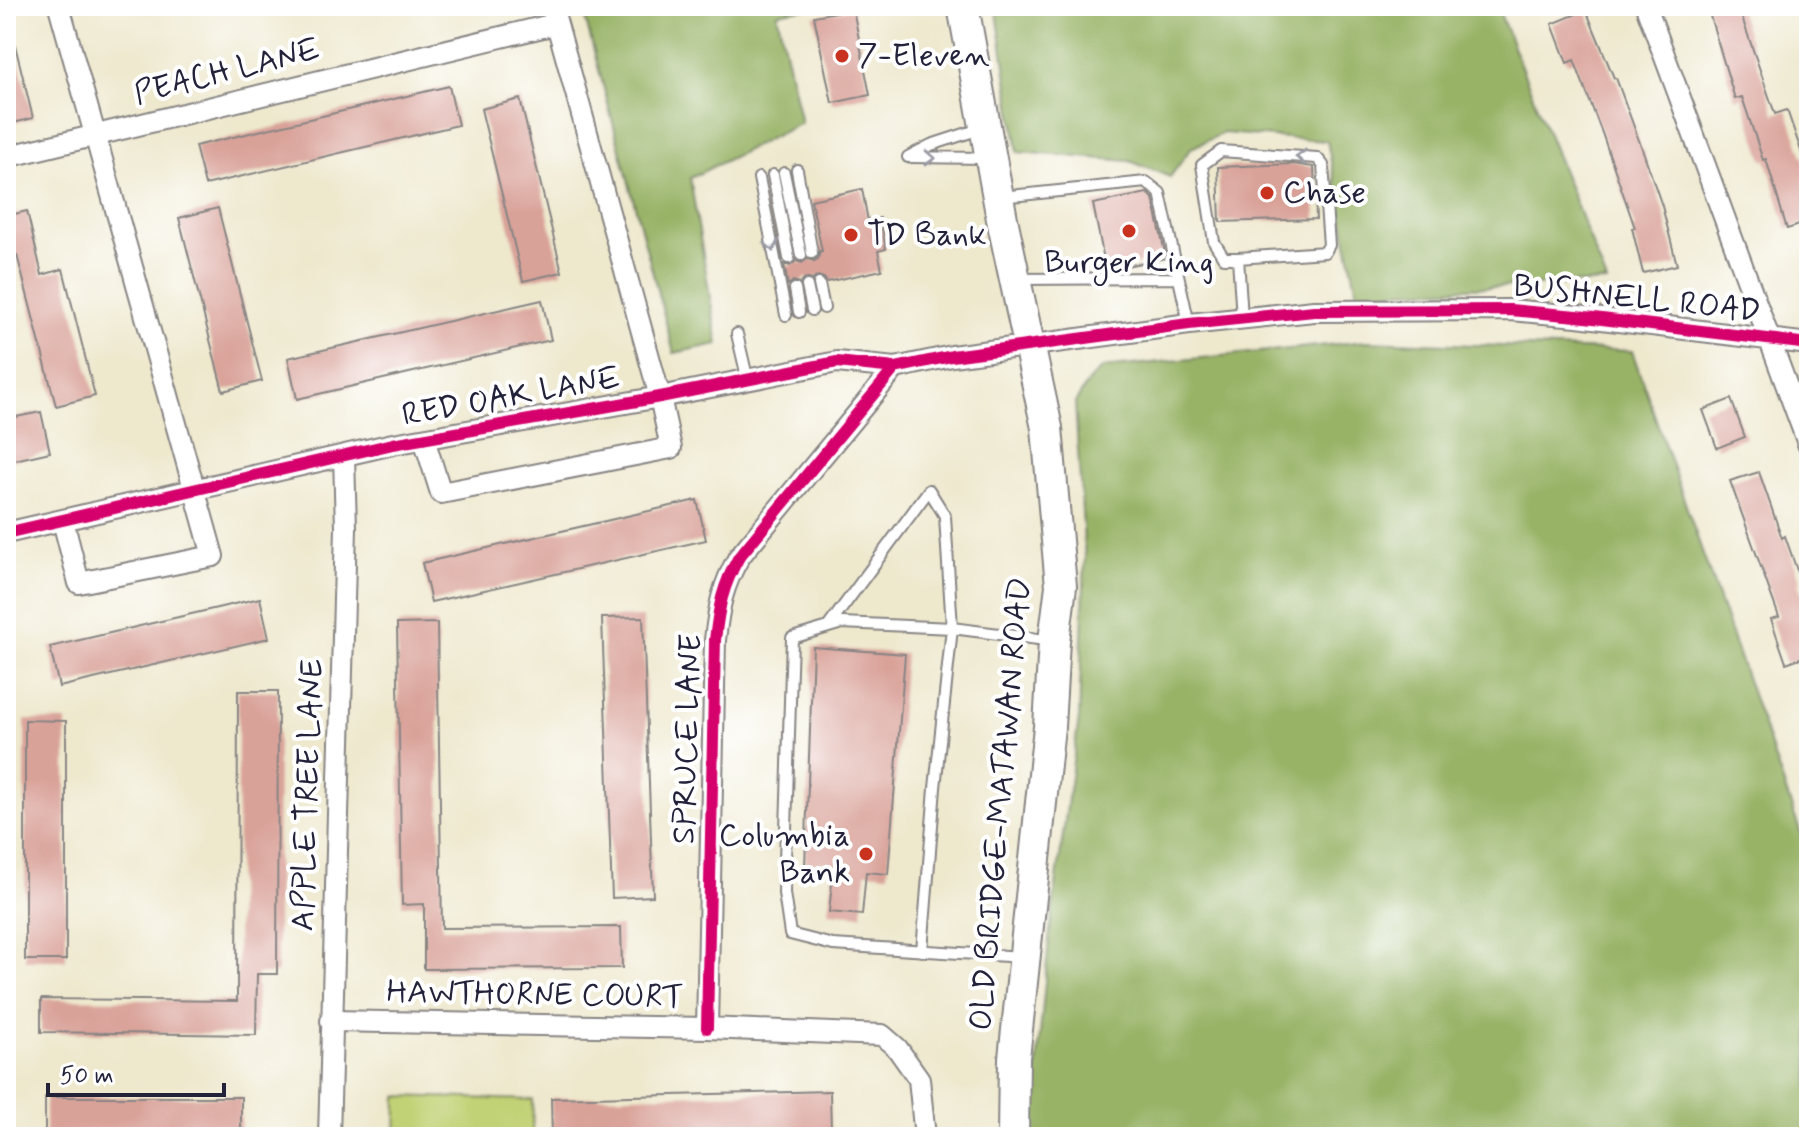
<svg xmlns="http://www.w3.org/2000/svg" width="1815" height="1143" font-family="Mynerve,sans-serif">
  <rect width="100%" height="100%" fill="#fff"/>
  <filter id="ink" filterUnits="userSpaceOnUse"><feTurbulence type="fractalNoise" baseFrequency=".0125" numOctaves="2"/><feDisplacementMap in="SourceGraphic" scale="16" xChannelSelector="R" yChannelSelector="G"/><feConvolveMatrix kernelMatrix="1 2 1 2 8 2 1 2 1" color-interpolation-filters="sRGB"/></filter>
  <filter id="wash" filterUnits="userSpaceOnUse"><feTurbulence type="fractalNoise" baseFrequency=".006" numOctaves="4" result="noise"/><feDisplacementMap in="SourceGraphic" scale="32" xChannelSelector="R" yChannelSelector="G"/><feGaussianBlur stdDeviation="1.8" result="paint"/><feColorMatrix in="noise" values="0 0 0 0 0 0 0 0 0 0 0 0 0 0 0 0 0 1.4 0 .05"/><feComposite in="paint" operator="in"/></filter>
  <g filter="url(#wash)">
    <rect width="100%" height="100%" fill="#eee8cd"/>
    <path fill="#c1d174" stroke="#727a58" stroke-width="2" d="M 397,1096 L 533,1100 L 532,1137 L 396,1137 Z"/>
    <path fill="#98b366" stroke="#5d6a50" stroke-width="2" d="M 582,6 L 819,6 L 777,13 L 801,123 L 690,178 L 718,344 L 674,353 Z
      M 996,6 L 1497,6 L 1607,282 L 1357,293 L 1327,141 L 1223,133 L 1191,148 L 1170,177 L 1130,161 L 1018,152 Z
      M 1367,341 L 1632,351 L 1809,857 L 1809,1137 L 1032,1137 L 1033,1107 L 1050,930 L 1079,718 L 1085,558 L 1075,403 L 1090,379 L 1103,368 Z"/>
    <g id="blocks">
      <path fill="#d9a299" d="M 1707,6 L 1738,6 L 1775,114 L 1787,110 L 1809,174 L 1809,222 L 1787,229 L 1766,159 L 1763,160 L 1742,97 L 1735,99 Z
        M 853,9 L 870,95 L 832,103 L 814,16 Z
        M 1586,10 L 1614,78 L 1616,78 L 1644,154 L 1662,206 L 1677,265 L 1643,273 L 1632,228 L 1635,228 L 1602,133 L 1574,60 L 1567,63 L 1552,24 Z
        M 13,37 L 33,118 L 6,125 L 6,38 Z
        M 449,86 L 458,125 L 205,185 L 195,146 Z
        M 520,99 L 562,272 L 523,281 L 481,109 Z
        M 1293,164 L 1314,167 L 1316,219 L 1220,222 L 1218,167 Z
        M 862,189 L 868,221 L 880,218 L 886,249 L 878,251 L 882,270 L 827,282 L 824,278 L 818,276 L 812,280 L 805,278 L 800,283 L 793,281 L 788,285 L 784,264 L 790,266 L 796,261 L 802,263 L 807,259 L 814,261 L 818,259 L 820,251 L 822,251 L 811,200 Z
        M 1147,193 L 1153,198 L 1166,258 L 1106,270 L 1093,204 Z
        M 218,208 L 262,381 L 223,391 L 179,218 Z
        M 27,211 L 42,275 L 63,269 L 95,396 L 56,406 L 17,255 L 6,258 L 6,216 Z
        M 542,300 L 551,340 L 297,399 L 288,358 Z
        M 1731,399 L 1745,437 L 1717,448 L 1703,410 Z
        M 41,412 L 50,452 L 6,462 L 6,419 Z
        M 1759,472 L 1782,538 L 1785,536 L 1801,582 L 1798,583 L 1809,613 L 1809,655 L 1786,663 L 1771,619 L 1779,617 L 1730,481 Z
        M 697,500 L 706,540 L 431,602 L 422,563 Z
        M 260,598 L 269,638 L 59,687 L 50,647 Z
        M 643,617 L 653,896 L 612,898 L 602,618 Z
        M 437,623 L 442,928 L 621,927 L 622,968 L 424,969 L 424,904 L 402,905 L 397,624 Z
        M 813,647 L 905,654 L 888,874 L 866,872 L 862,915 L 829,912 L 833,873 L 805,867 Z
        M 238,691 L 278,691 L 277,974 L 257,974 L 256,1035 L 41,1032 L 41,999 L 237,1001 Z
        M 25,720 L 66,721 L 66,960 L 25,960 Z
        M 830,1091 L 831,1132 L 552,1137 L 551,1098 Z
        M 45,1097 L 241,1097 L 241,1137 L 45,1137 Z"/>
    </g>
  </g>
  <g filter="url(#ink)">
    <use href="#blocks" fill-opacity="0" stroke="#888584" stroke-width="2"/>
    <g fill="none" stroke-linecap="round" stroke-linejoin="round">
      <g stroke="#888584" stroke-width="14">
        <path id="service" d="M 983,128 L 931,145 L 908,157 L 986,158
          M 797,170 L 812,253
          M 784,173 L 801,255
          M 773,175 L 789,258
          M 759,178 L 786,315
          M 1001,197 L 1146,182 L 1160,193 L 1189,324
          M 1238,258 L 1224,258 L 1214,242 L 1202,165 L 1221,151 L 1317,158 L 1323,165 L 1329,245 L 1325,252 L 1238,258 L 1242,318
          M 1016,279 L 1178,278
          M 819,284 L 824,308
          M 807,286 L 812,310
          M 795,289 L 799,312
          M 737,334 L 748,381
          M 828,627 L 929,490 L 945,516 L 952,628 L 935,788 L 922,951
          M 1023,957 L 833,945 L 790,934 L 784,893 L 792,638 L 842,623 L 952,628 L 1053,641"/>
      </g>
      <g stroke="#888584" stroke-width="24">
        <path id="minor" d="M 59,6 L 213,556 L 79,583 L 63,521
          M 1646,6 L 1809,446
          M 6,157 L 555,24
          M 424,439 L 441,493 L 671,448 L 660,397 L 552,6
          M 6,533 L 393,444 L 660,397 L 837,362 L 895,368 L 952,356 L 1189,324 L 1314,311 L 1510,310 L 1577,316 L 1809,344
          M 331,1021 L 707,1028 L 882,1035 L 897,1048 L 919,1079 L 925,1137
          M 707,1028 L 715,640 C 719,606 722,587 739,557 L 895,368
          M 329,1137 L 346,528 L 344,456"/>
      </g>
      <g stroke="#888584" stroke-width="34">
        <path id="secondary" d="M 963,6 L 1002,219 L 1047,428 L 1061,586 L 1054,641 L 1049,727 L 1014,1058 L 1013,1137"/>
      </g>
      <use href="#service" stroke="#fff" stroke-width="10"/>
      <use href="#minor" stroke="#fff" stroke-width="20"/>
      <use href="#secondary" stroke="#fff" stroke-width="30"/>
      <g stroke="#fff" stroke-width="17">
        <path id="cycleway" d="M 6,533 L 393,444 L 660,397 L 837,362 L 895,368 L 952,356 L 1189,324 L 1314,311 L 1510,310 L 1577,316 L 1809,344
          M 707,1028 L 715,640 C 719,606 722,587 739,557 L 895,368"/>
      </g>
      <use href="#cycleway" stroke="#d6006c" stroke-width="12"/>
    </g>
    <defs><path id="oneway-chevron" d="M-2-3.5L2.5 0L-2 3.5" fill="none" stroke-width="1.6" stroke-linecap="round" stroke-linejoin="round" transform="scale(2)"/></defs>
    <g stroke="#9c9ca7">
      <use href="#oneway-chevron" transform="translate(1301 157) rotate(-176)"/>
      <use href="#oneway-chevron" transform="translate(930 158) rotate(2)"/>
      <use href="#oneway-chevron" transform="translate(772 246) rotate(79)"/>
    </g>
  </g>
  <g fill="#c8321e" stroke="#fff" stroke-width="3">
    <circle cx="842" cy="56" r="8"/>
    <circle cx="1267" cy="193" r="8"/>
    <circle cx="1129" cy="231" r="8"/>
    <circle cx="851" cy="235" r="8"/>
    <circle cx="866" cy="854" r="8"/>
  </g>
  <g text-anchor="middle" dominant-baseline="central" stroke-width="8" stroke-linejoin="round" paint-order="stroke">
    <g font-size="32" fill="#22223b" stroke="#fff" text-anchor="start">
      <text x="858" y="56">7-Eleven</text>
      <text x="1283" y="193">Chase</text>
      <text x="867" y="235">TD Bank</text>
      <text x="1129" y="263" text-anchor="middle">Burger King</text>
      <text x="850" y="836" text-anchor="end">Columbia<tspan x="850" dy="37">Bank</tspan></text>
    </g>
    <g font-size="32" fill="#22223b" stroke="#fff">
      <text transform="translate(227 72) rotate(-14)">PEACH LANE</text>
      <text transform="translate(1637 299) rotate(6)">BUSHNELL ROAD</text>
      <text transform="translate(511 397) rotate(-10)">RED OAK LANE</text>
      <text transform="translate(688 739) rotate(-88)">SPRUCE LANE</text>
      <text transform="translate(308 795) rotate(-88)">APPLE TREE LANE</text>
      <text transform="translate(1001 804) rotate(-85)">OLD BRIDGE-MATAWAN ROAD</text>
      <text transform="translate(535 995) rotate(1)">HAWTHORNE COURT</text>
    </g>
  </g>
  <rect width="1815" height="1143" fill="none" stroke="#fff" stroke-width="32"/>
  <path d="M48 1083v12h176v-12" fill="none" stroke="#22223b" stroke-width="4"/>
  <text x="60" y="1083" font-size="24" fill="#22223b" stroke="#ffffff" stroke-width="6" paint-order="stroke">50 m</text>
</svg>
